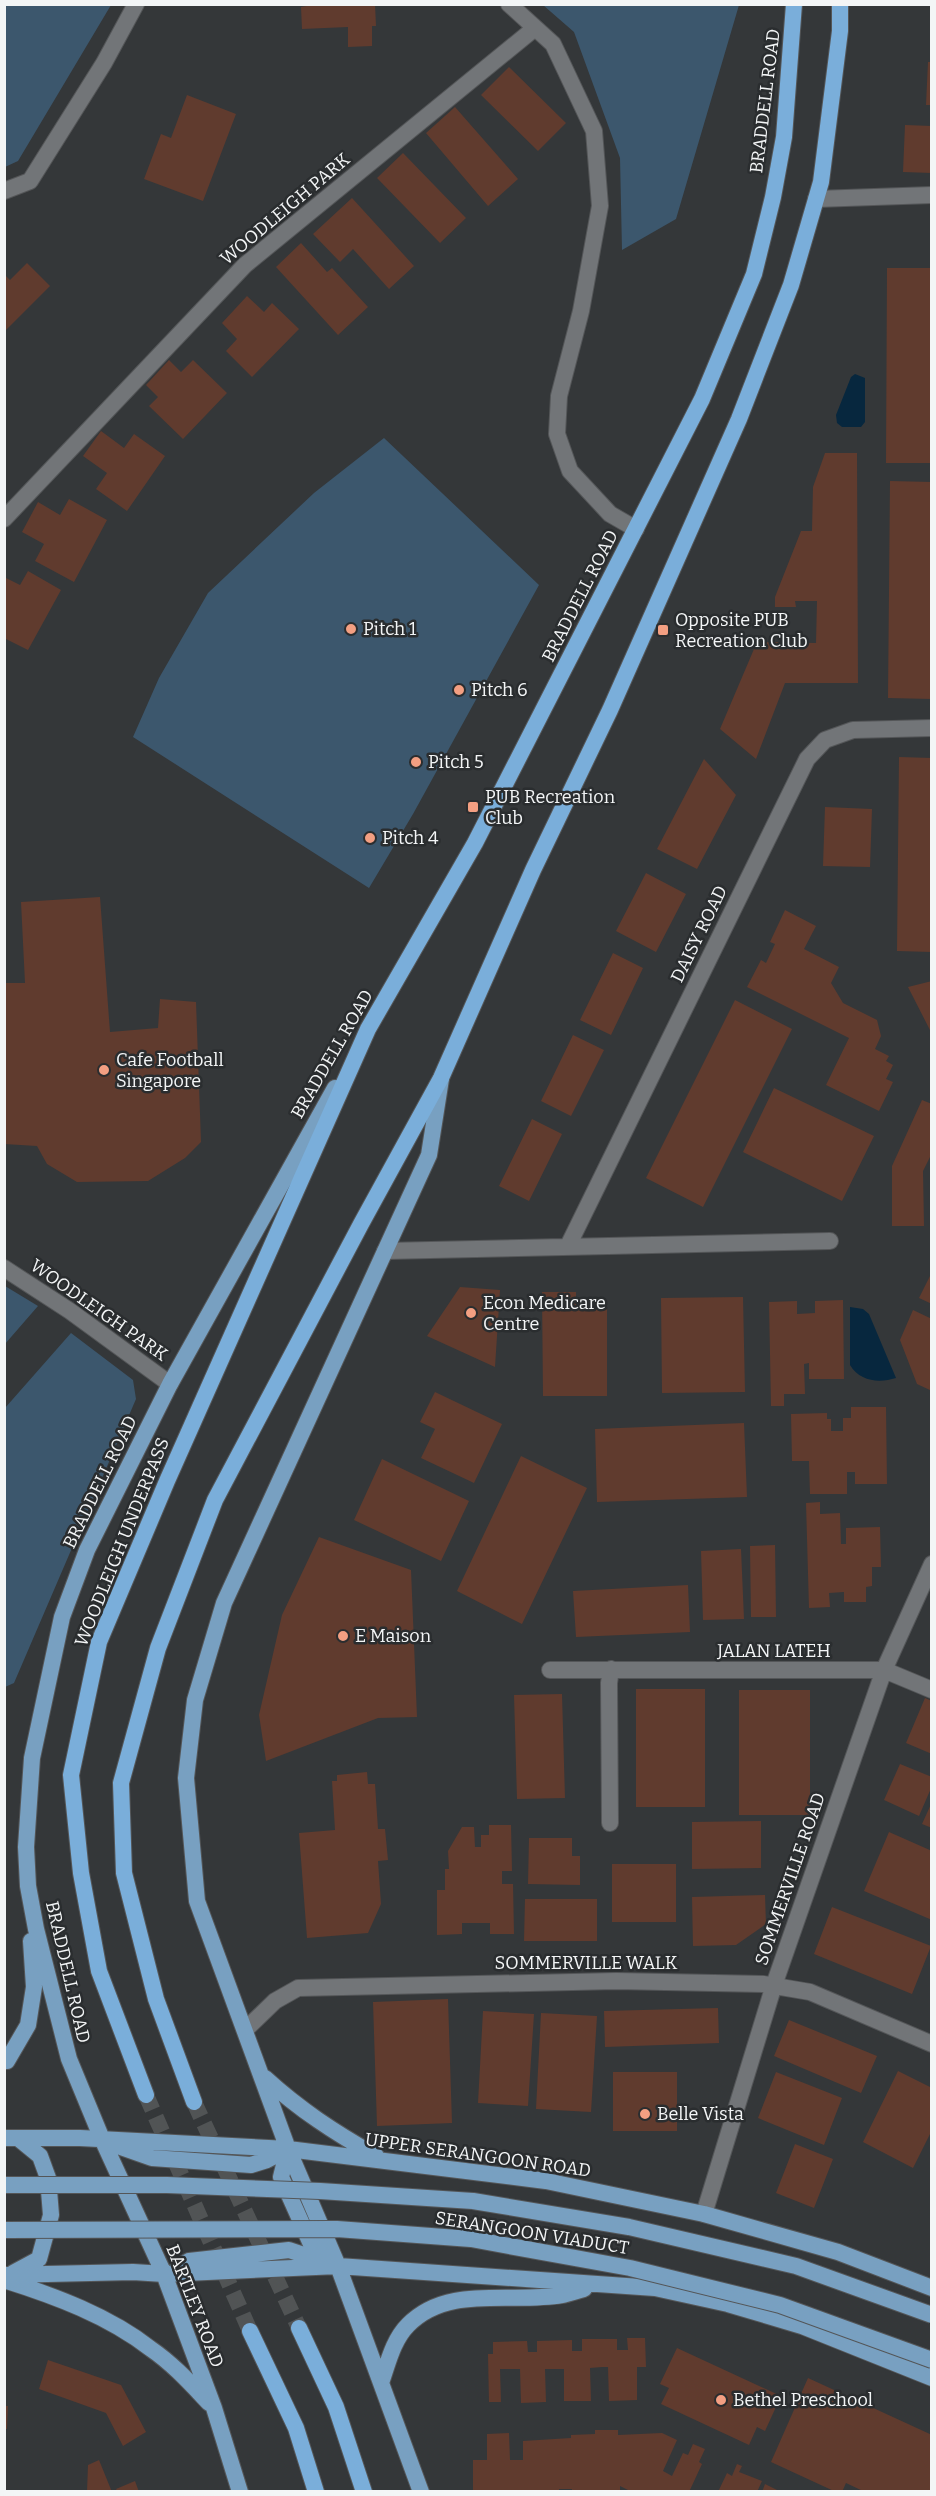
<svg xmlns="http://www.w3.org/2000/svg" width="936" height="2496" font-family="Bitter,serif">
  <rect width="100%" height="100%" fill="#343739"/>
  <path fill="#3c576d" d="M 5,4 L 111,5 L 18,161 L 5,167 Z
    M 543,5 L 739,5 L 676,219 L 622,250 L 620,158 L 574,32 Z
    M 384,438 L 539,585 L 413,814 L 369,888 L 133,737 L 159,678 L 208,593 L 314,493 Z
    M 5,1286 L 38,1306 L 5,1344 Z
    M 71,1333 L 133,1380 L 136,1399 L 14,1683 L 5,1687 L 5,1408 Z"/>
  <path fill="#07273e" d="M 855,374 L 865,378 L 865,422 L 861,427 L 842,427 L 837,423 L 836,415 L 851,377 Z
    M 850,1307 L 863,1309 L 869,1314 L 896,1378 C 880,1383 860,1382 850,1365 Z"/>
  <path fill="#603b2e" d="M 318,4 L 375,4 L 376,26 L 372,26 L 372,46 L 348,47 L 348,27 L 302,29 L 301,7 Z
    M 928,62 L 932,62 L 932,105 L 926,105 Z
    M 509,67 L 566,123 L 538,151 L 481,95 Z
    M 187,95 L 236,114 L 203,201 L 144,179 L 161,134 L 171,138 Z
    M 455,107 L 518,179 L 488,206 L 426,133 Z
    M 905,125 L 932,126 L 932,173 L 903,172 Z
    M 403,153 L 466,218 L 440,243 L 377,178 Z
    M 352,198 L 414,266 L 389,289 L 353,249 L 340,262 L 313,234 Z
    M 301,243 L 327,272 L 332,268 L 368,307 L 338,335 L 276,267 Z
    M 27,263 L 50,286 L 4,332 L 4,274 L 10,280 Z
    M 887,268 L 932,268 L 932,463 L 886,463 Z
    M 247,296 L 264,312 L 272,303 L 299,329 L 252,377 L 226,351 L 237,339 L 222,323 Z
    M 169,360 L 181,372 L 193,360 L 227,393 L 183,439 L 149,406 L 158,397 L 146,385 Z
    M 101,431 L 124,448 L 134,434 L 165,456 L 127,511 L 96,489 L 107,473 L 83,456 Z
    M 825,453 L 857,453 L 858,683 L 785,683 L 756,759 L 720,729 L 757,642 L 816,643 L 817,601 L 795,601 L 796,607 L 775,607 L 775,597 L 801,531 L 812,531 L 813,487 Z
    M 890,481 L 932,482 L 932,699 L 888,698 Z
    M 69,499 L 107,520 L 74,582 L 35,561 L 44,544 L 22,532 L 38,502 L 60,515 Z
    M 28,571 L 61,590 L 28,650 L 4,638 L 4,577 L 20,585 Z
    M 899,757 L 932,758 L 932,952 L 897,951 Z
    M 704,759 L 736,795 L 697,869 L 657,849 Z
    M 825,807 L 872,809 L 870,867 L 823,866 Z
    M 646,873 L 686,894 L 656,952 L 616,931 Z
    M 100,897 L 110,1032 L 158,1028 L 160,999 L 196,1002 L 201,1142 L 185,1158 L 148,1181 L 77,1182 L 47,1164 L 37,1146 L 4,1144 L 4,983 L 25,983 L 21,902 Z
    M 785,910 L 816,926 L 804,949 L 839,967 L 831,983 L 843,1003 L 877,1020 L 881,1036 L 875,1049 L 889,1056 L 886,1061 L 893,1065 L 886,1079 L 893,1082 L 879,1111 L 826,1085 L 849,1038 L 747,987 L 761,960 L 766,963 L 775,944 L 770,942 Z
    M 613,953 L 643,968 L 611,1035 L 580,1020 Z
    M 932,981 L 932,1034 L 908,987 Z
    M 735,1000 L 792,1029 L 703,1207 L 646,1178 Z
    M 573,1035 L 604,1050 L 571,1116 L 541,1101 Z
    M 774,1088 L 874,1136 L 842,1201 L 743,1152 Z
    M 922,1100 L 932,1104 L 932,1153 L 923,1171 L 924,1226 L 892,1226 L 892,1166 Z
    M 532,1119 L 562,1134 L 529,1201 L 499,1186 Z
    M 932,1272 L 932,1304 L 919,1298 Z
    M 460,1287 L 500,1290 L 495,1367 L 427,1336 Z
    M 542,1292 L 576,1292 L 576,1309 L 607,1309 L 607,1396 L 543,1396 Z
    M 743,1297 L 745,1392 L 662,1393 L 661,1298 Z
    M 843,1300 L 844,1379 L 809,1379 L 809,1363 L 804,1364 L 805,1394 L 784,1394 L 784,1406 L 771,1406 L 769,1302 L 797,1301 L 797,1314 L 815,1313 L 815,1301 Z
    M 913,1310 L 932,1319 L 932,1391 L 917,1384 L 900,1340 Z
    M 435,1392 L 502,1424 L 474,1483 L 421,1458 L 435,1429 L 420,1422 Z
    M 851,1407 L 886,1407 L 887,1484 L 855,1484 L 855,1472 L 847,1472 L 847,1494 L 810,1494 L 809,1461 L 792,1461 L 791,1414 L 827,1413 L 827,1419 L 831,1419 L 831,1431 L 843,1431 L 843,1418 L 851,1418 Z
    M 744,1423 L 747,1497 L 597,1502 L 595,1429 Z
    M 521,1456 L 587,1488 L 522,1624 L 457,1591 Z
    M 382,1459 L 469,1501 L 441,1561 L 354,1520 Z
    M 820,1502 L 820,1514 L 840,1513 L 841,1544 L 846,1544 L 846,1528 L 880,1527 L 881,1567 L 872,1567 L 872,1586 L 866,1587 L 866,1602 L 844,1602 L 844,1592 L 829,1593 L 830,1607 L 809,1608 L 806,1503 Z
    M 319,1537 L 411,1570 L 417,1717 L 378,1718 L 266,1761 L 259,1715 L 282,1615 Z
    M 775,1545 L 776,1617 L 751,1617 L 750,1546 Z
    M 741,1549 L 744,1619 L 703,1620 L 701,1551 Z
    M 688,1585 L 690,1632 L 576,1637 L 573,1591 Z
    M 636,1689 L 705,1689 L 705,1807 L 636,1807 Z
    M 739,1690 L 810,1690 L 810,1815 L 739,1815 Z
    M 562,1694 L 565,1798 L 517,1799 L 514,1695 Z
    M 925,1698 L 932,1701 L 932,1754 L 906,1743 Z
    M 900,1764 L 932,1777 L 932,1786 L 919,1816 L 884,1800 Z
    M 367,1772 L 368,1784 L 375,1784 L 378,1829 L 385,1829 L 388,1860 L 378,1861 L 381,1904 L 368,1933 L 307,1938 L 299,1833 L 335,1830 L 332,1781 L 337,1781 L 337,1775 Z
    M 932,1802 L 932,1828 L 922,1824 Z
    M 761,1821 L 761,1868 L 692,1869 L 692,1822 Z
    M 489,1825 L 511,1825 L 512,1871 L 502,1871 L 502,1884 L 513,1884 L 514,1934 L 490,1934 L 490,1923 L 462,1923 L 462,1934 L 437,1935 L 437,1890 L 445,1890 L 445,1869 L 449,1869 L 448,1851 L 462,1827 L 474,1827 L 475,1847 L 481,1847 L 481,1835 L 489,1835 Z
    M 889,1832 L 932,1851 L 932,1920 L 864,1891 Z
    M 529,1838 L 572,1838 L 572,1856 L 580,1856 L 580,1885 L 528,1884 Z
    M 612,1864 L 676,1864 L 676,1922 L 612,1922 Z
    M 765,1895 L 766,1924 L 736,1945 L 693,1946 L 692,1897 Z
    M 525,1899 L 597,1899 L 597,1941 L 524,1941 Z
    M 832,1907 L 931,1946 L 912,1994 L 814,1954 Z
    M 448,1999 L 452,2123 L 377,2126 L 373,2002 Z
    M 718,2008 L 719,2043 L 605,2047 L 604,2011 Z
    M 483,2011 L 534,2014 L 528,2106 L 478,2103 Z
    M 541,2013 L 597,2016 L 591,2112 L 536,2109 Z
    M 789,2020 L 877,2056 L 861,2093 L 774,2056 Z
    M 898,2071 L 932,2088 L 932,2130 L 913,2168 L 863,2142 Z
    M 613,2072 L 677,2072 L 677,2131 L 613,2131 Z
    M 776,2072 L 842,2098 L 824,2145 L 758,2118 Z
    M 795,2144 L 833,2159 L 814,2208 L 776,2193 Z
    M 627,2338 L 645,2338 L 646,2367 L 637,2367 L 637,2400 L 609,2401 L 608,2367 L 602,2367 L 590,2368 L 591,2401 L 564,2401 L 564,2369 L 545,2369 L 546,2402 L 521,2403 L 520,2369 L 500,2369 L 501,2402 L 489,2402 L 488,2354 L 493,2354 L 493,2342 L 527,2341 L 528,2352 L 537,2352 L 537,2341 L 572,2340 L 572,2351 L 582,2351 L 582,2339 L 617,2339 L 617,2350 L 628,2350 Z
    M 677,2348 L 781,2396 L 765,2431 L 757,2427 L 749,2445 L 661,2404 L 669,2388 L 660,2384 Z
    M 48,2360 L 121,2385 L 146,2432 L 123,2446 L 106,2413 L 39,2389 Z
    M 808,2378 L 932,2435 L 932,2492 L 865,2492 L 846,2483 L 842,2492 L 836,2492 L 771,2462 Z
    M 4,2406 L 8,2406 L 7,2429 L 4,2429 Z
    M 595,2430 L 618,2430 L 618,2435 L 662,2433 L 677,2440 L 663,2471 L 672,2476 L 683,2453 L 688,2455 L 693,2444 L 705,2449 L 699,2462 L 702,2464 L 689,2492 L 632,2492 L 620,2486 L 620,2492 L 572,2492 L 572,2489 L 559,2489 L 559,2492 L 473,2492 L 473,2460 L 487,2460 L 487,2434 L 509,2433 L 510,2460 L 523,2460 L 523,2441 L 571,2438 L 571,2435 L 595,2434 Z
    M 99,2460 L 112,2492 L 87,2492 L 88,2465 Z
    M 737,2464 L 742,2466 L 739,2472 L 762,2481 L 757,2492 L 718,2492 L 727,2473 L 732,2476 Z
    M 135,2481 L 139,2492 L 118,2492 L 116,2489 Z
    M 765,2484 L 781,2492 L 762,2492 Z"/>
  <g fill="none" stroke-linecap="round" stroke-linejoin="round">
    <path stroke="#515455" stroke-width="16" stroke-dasharray="16 8" stroke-linecap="butt" d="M 146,2095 L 250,2331
      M 194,2102 L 299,2328"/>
    <g stroke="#545658" stroke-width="18">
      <path id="minor" d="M 509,4 L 553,44 L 594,131 L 600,206 L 581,311 L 559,396 L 557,434 L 570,471 L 610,514 L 636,529
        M 4,191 L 30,181 L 104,63 L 136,4
        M 816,199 L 932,195
        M 4,519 L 245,265 L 535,28
        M 568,1246 L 807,759 L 825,740 L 853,730 L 932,728
        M 385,1251 L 830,1241
        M 4,1268 L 70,1311 L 170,1384
        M 550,1670 L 884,1670 L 932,1690
        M 610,1823 L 609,1683 L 611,1669
        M 245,2030 L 275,2001 L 298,1988 L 616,1981 L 763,1984 L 810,1992 L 932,2044
        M 704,2214 L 774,1985 L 884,1670 L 932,1564"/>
    </g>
    <g stroke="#545658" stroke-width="18">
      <path id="primary" d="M 4,2061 L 7,2061 L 28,2025 L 34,1987 L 31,1941
        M 265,2078 C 300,2110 334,2132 376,2156
        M 4,2138 L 80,2138 L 288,2149 L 546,2181 L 704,2214 L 838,2252 L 932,2288
        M 115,2145 L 152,2158 L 251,2165 L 267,2160 L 288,2149
        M 288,2149 L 281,2177 L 310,2242 L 330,2260
        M 178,2267 L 189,2261 L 289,2250 L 325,2262
        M 13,2273 L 39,2259 L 51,2215 L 48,2178 L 40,2156 L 18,2138
        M 4,2275 L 133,2272 L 164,2274 L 338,2266 L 655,2288 L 728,2304 L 802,2326 L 932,2378
        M 4,2280 C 55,2296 109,2316 151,2349 C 173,2364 191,2384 209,2403
        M 381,2383 C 388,2363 393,2340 408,2325 C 448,2284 511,2304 562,2295 C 569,2294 576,2291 584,2289
        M 240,2492 L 214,2408 L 164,2274 L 102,2139 L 69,2059 L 36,1929 L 28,1886 L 26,1847 L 32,1758 L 62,1617 L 87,1550 L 170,1384 L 335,1088
        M 421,2492 L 338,2266 L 288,2149 L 197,1901 L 186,1778 L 195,1700 L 224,1603 L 429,1155 L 441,1079"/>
    </g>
    <g stroke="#545658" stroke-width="18">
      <path id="trunk" d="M 146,2095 L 99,1971 L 81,1873 L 71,1775 L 99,1642 L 167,1481 L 368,1029 L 475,843 L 702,399 L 754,274 L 773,197 L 784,137 L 794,4
        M 194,2102 L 156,1999 L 124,1873 L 121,1783 L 158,1648 L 215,1500 L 361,1224 L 441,1078 L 533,870 L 610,710 L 739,419 L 791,285 L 821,182 L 840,31 L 840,4
        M 299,2328 L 336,2407 L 364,2492
        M 250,2331 L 296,2428 L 316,2492"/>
    </g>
    <use href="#minor" stroke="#727578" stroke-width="16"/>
    <use href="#primary" stroke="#78a0c1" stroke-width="16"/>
    <use href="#trunk" stroke="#7aaeda" stroke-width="16"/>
    <g stroke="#545658" stroke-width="18" stroke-linecap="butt">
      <path id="primary-bridge" d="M 4,2185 L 167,2185 L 320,2191 L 473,2201 L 629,2227 L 796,2266 L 932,2315
        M 4,2230 L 337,2229 L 471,2239 L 630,2268 L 780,2305 L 932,2360"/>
    </g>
    <use href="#primary-bridge" stroke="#78a0c1" stroke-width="16"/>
  </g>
  <g fill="#f39f82" stroke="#2a2d2f" stroke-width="2">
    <circle cx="351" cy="629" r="6"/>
    <rect x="657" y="624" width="12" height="12" rx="3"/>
    <circle cx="459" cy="690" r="6"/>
    <circle cx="416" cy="762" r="6"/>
    <rect x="467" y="801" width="12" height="12" rx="3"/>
    <circle cx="370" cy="838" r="6"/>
    <circle cx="104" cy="1070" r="6"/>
    <circle cx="471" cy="1313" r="6"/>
    <circle cx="343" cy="1636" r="6"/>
    <circle cx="645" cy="2114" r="6"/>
    <circle cx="721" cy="2400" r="6"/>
  </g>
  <g text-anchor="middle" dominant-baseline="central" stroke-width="5" stroke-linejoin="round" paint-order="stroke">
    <g font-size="18" fill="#f3f5f6" stroke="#2a2d2f">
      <text transform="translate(765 101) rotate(-83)">BRADDELL ROAD</text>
      <text transform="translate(285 209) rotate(-40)">WOODLEIGH PARK</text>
      <text transform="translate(580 596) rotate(-63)">BRADDELL ROAD</text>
      <text transform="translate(699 934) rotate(-64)">DAISY ROAD</text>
      <text transform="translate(332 1054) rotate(-60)">BRADDELL ROAD</text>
      <text transform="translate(99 1310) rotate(35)">WOODLEIGH PARK</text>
      <text transform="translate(100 1482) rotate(-64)">BRADDELL ROAD</text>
      <text transform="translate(122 1542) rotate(-68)">WOODLEIGH UNDERPASS</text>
      <text x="774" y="1651">JALAN LATEH</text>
      <text transform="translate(790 1879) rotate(-71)">SOMMERVILLE ROAD</text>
      <text x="586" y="1963">SOMMERVILLE WALK</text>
      <text transform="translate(68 1972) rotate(77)">BRADDELL ROAD</text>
      <text transform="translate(478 2155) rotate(8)">UPPER SERANGOON ROAD</text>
      <text transform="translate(532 2233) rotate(9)">SERANGOON VIADUCT</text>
      <text transform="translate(195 2306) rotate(69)">BARTLEY ROAD</text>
    </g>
    <g font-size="18" fill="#f3f5f6" stroke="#2a2d2f" text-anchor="start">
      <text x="675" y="620">Opposite PUB<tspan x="675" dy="21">Recreation Club</tspan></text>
      <text x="363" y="629">Pitch 1</text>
      <text x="471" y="690">Pitch 6</text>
      <text x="428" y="762">Pitch 5</text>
      <text x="485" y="797">PUB Recreation<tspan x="485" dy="21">Club</tspan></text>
      <text x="382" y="838">Pitch 4</text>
      <text x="116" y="1060">Cafe Football<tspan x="116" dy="21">Singapore</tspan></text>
      <text x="483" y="1303">Econ Medicare<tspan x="483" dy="21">Centre</tspan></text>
      <text x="355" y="1636">E Maison</text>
      <text x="657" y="2114">Belle Vista</text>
      <text x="733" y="2400">Bethel Preschool</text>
    </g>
  </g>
  <rect width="936" height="2496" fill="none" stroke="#f3f5f6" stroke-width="12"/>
</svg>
